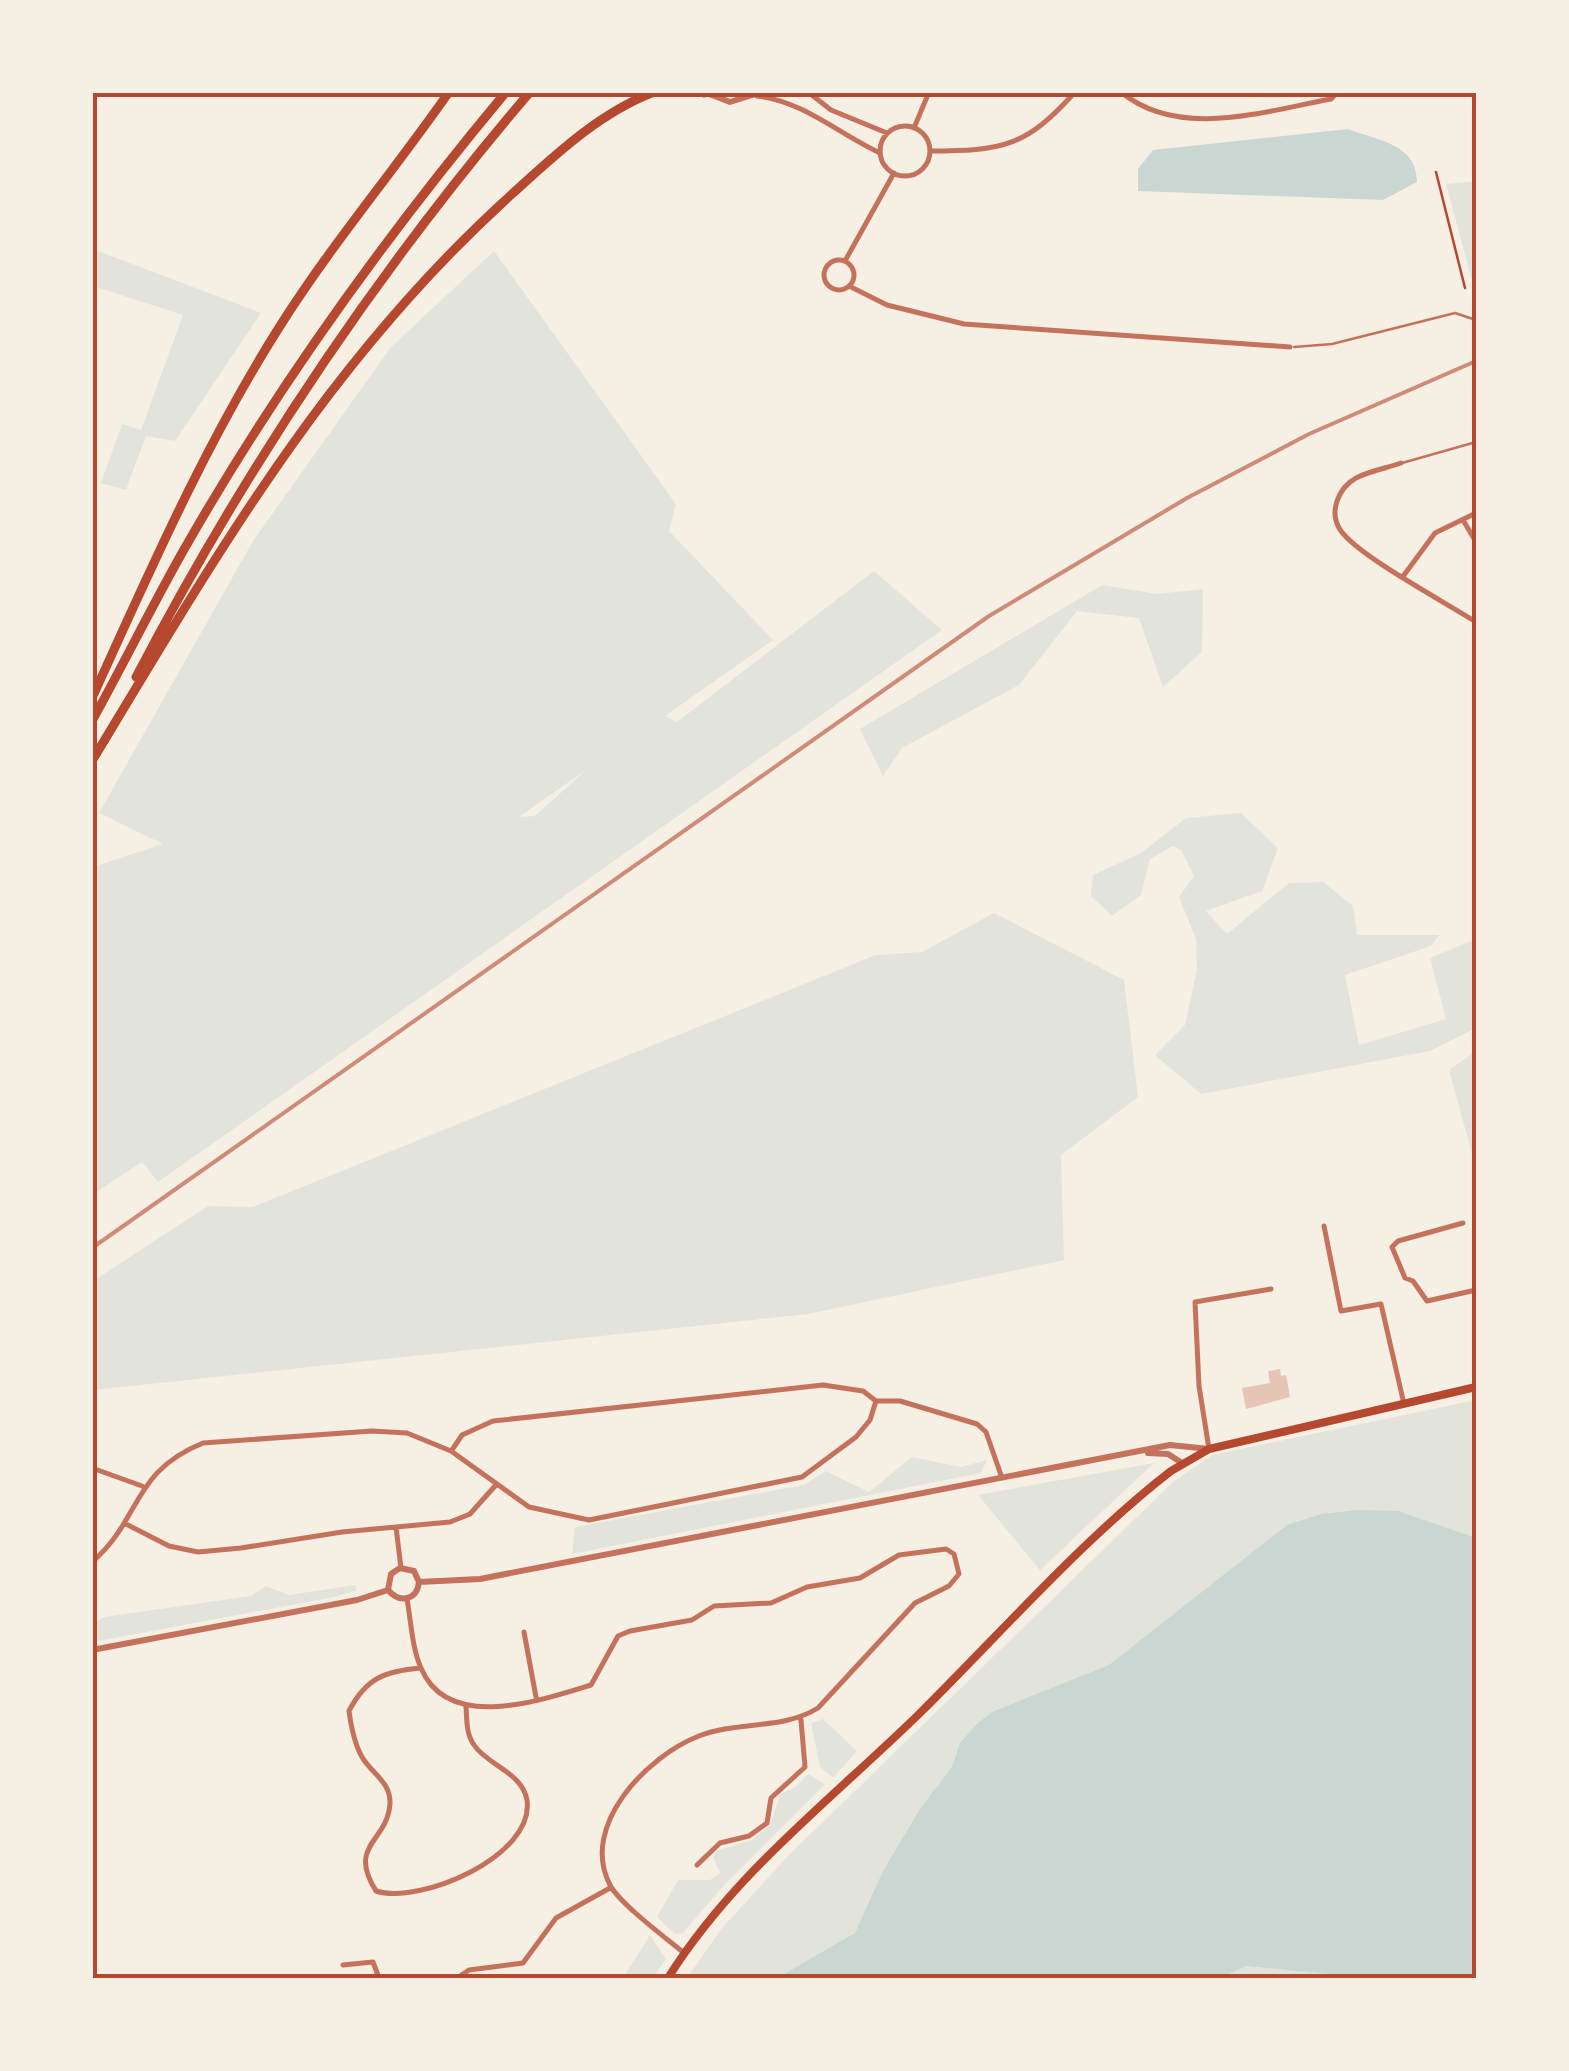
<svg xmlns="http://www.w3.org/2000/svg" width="1569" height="2071" font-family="'Golos Text',sans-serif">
  <rect width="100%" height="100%" fill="#f6efe4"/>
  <path fill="#e2e4dc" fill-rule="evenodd" d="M 1476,181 L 1476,296 L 1446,184 Z
    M 93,249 L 261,313 L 175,441 L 146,436 L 126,490 L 101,483 L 122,424 L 141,430 L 183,315 L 93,286 Z
    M 494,251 L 676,504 L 669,531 L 773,640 L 665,716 L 677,722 L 874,571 L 942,630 L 158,1182 L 142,1162 L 93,1194 L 93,867 L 163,844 L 99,813 L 253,541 L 391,347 ZM 586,770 L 535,816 L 520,817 L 520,816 Z
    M 1102,585 L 1157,594 L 1203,589 L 1202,652 L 1163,687 L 1139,618 L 1077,611 L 1019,685 L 902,748 L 883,776 L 860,729 Z
    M 1241,813 L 1278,848 L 1262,891 L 1206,911 L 1227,934 L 1289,883 L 1323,882 L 1353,906 L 1357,935 L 1439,935 L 1431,946 L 1345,975 L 1359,1045 L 1446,1019 L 1430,958 L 1476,939 L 1476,1028 L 1430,1051 L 1201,1094 L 1155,1055 L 1185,1025 L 1197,970 L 1196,939 L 1179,897 L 1194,876 L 1182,851 L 1173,846 L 1150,859 L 1141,895 L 1112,916 L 1091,896 L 1093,875 L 1141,853 L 1186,818 Z
    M 994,913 L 1124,980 L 1138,1097 L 1061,1155 L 1064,1260 L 808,1314 L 93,1390 L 93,1281 L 208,1206 L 253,1207 L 876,955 L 922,952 Z
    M 1476,1051 L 1476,1168 L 1449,1070 Z
    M 1476,1400 L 1476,1978 L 687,1978 L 722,1928 L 789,1855 L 1173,1482 L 1212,1455 Z
    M 912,1457 L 961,1467 L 987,1460 L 981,1473 L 572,1554 L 575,1527 L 804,1485 L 826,1471 L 869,1492 Z
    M 1154,1463 L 1040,1570 L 978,1495 Z
    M 355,1585 L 357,1590 L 339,1596 L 93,1642 L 93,1624 L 104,1617 L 251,1596 L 266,1586 L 289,1595 Z
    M 823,1719 L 857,1751 L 833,1778 L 820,1767 L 811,1723 Z
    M 808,1774 L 825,1784 L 726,1883 L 683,1933 L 675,1934 L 657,1917 L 678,1880 L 710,1880 L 720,1873 L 713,1857 L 718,1850 L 752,1840 L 771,1824 L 780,1794 L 795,1787 Z
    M 650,1935 L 666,1959 L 653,1978 L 623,1978 Z"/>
  <path fill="#c9d6d2" d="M 1348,129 C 1379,141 1417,144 1417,182 L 1383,200 L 1138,191 L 1138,169 L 1153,150 Z
    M 1357,1510 L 1398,1511 L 1476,1538 L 1476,1978 L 1370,1978 L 1246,1966 L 1220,1978 L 777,1978 L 855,1933 L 883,1871 L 920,1809 L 952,1767 L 960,1743 L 977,1724 L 992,1712 L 1109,1665 L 1287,1525 L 1321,1514 Z"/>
  <path fill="#e6c5b7" d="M 1280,1369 L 1281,1376 L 1286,1375 L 1290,1397 L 1246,1409 L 1242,1388 L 1270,1383 L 1268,1371 Z"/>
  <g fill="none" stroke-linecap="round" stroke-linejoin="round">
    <path stroke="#b5482f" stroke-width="2.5" d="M 1436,172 L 1465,288"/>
    <path stroke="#c5725c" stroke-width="2.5" d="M 1294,347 L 1332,344 L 1455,313 L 1476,320
      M 1402,463 L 1476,442"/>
    <path stroke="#c5725c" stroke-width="5" d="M 808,92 L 831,110 L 887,133
      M 1121,92 C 1179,140 1265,111 1331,99 L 1338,92
      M 757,96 C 803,101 839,134 880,153
      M880 151a25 25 0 1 1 50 0a25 25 0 1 1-50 0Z
      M 914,128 L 929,92
      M 930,151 C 1002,151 1026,147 1075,92
      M824 275a15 15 0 1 1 30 0a15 15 0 1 1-30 0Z
      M 845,261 L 894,173
      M 849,286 L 887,305 L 964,324 L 1290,347
      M 1401,463 C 1387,468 1369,471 1356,478 C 1338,488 1328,513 1341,531 C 1360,557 1445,602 1476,622
      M 1463,520 L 1476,542
      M 1404,575 L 1435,533 L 1476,513
      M 1463,1223 L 1398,1241 L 1392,1247 L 1405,1278 L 1413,1281 L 1427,1301 L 1476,1290
      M 1324,1226 L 1341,1311 L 1381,1304 L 1404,1404
      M 1209,1449 L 1199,1386 L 1195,1302 L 1271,1289
      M 452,1450 L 462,1435 L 493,1421 L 823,1385 L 863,1391 L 876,1401 L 900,1401 L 977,1424 L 986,1432 L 1002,1478
      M 92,1468 L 142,1486
      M 124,1523 L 169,1546 L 198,1552 L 241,1548 L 342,1532 L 450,1522 L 470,1514 L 495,1486
      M 396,1527 L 401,1568
      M 92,1562 C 142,1519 131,1472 203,1443 L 372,1431 L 407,1433 L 451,1451 L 529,1507 L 589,1520 L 802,1477 L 856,1437 L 870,1420 L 876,1401
      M 407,1599 C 411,1621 412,1648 421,1668 C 448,1733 542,1700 591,1685 L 618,1636 L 630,1631 L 692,1620 L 714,1606 L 771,1603 L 807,1587 L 860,1578 L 899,1555 L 946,1549 L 954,1554 L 959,1574 L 949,1586 L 915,1603 L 818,1708 C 783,1730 737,1721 699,1736 C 647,1756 579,1826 610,1885 C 620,1904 666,1938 684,1953
      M 524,1632 L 536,1697
      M 421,1668 C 385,1671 366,1678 349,1711 C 351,1726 354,1743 362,1757 C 372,1774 391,1782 390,1804 C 387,1843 347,1844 376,1891 C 420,1905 535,1856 527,1800 C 522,1772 487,1765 474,1745 C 466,1734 467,1720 466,1707
      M 697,1865 L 720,1843 L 749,1836 L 767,1823 L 771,1798 L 805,1767 L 801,1720
      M 343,1965 L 373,1962 L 379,1978
      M 457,1978 L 469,1970 L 523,1963 L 556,1918 L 610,1888"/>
    <path stroke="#c5725c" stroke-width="6" d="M 704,92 L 730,102 L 762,92
      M 1148,1453 L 1168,1454 L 1182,1463
      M 419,1582 L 480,1579 L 1170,1445 L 1209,1449
      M 388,1590 L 391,1574 L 400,1568 L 414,1571 L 419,1582
      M 388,1590 C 400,1604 417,1600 419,1582
      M 92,1650 L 357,1600 L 388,1590"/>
    <path stroke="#b5482f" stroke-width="8" d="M 668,1978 C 734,1873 831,1800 919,1714 C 998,1636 1084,1538 1171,1471 L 1209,1449 L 1476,1387"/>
    <path stroke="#b5482f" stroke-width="9" d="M 704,92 L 704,93
      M 136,677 C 246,467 376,272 530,92
      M 92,698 C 150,571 205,444 280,326 C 331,245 394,171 449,92
      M 92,721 C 123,665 151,608 182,553 C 275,389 385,237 506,92
      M 92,761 C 218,552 329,359 512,194 C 555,155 599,113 654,92"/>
    <path stroke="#cf8b77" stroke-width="4" d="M 92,1248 L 989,616 L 1187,498 L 1309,434 L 1476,361"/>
  </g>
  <rect width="1569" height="2071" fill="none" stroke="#f6efe4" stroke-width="190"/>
  <rect x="95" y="95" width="1379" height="1881" fill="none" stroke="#b5482f" stroke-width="4"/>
</svg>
